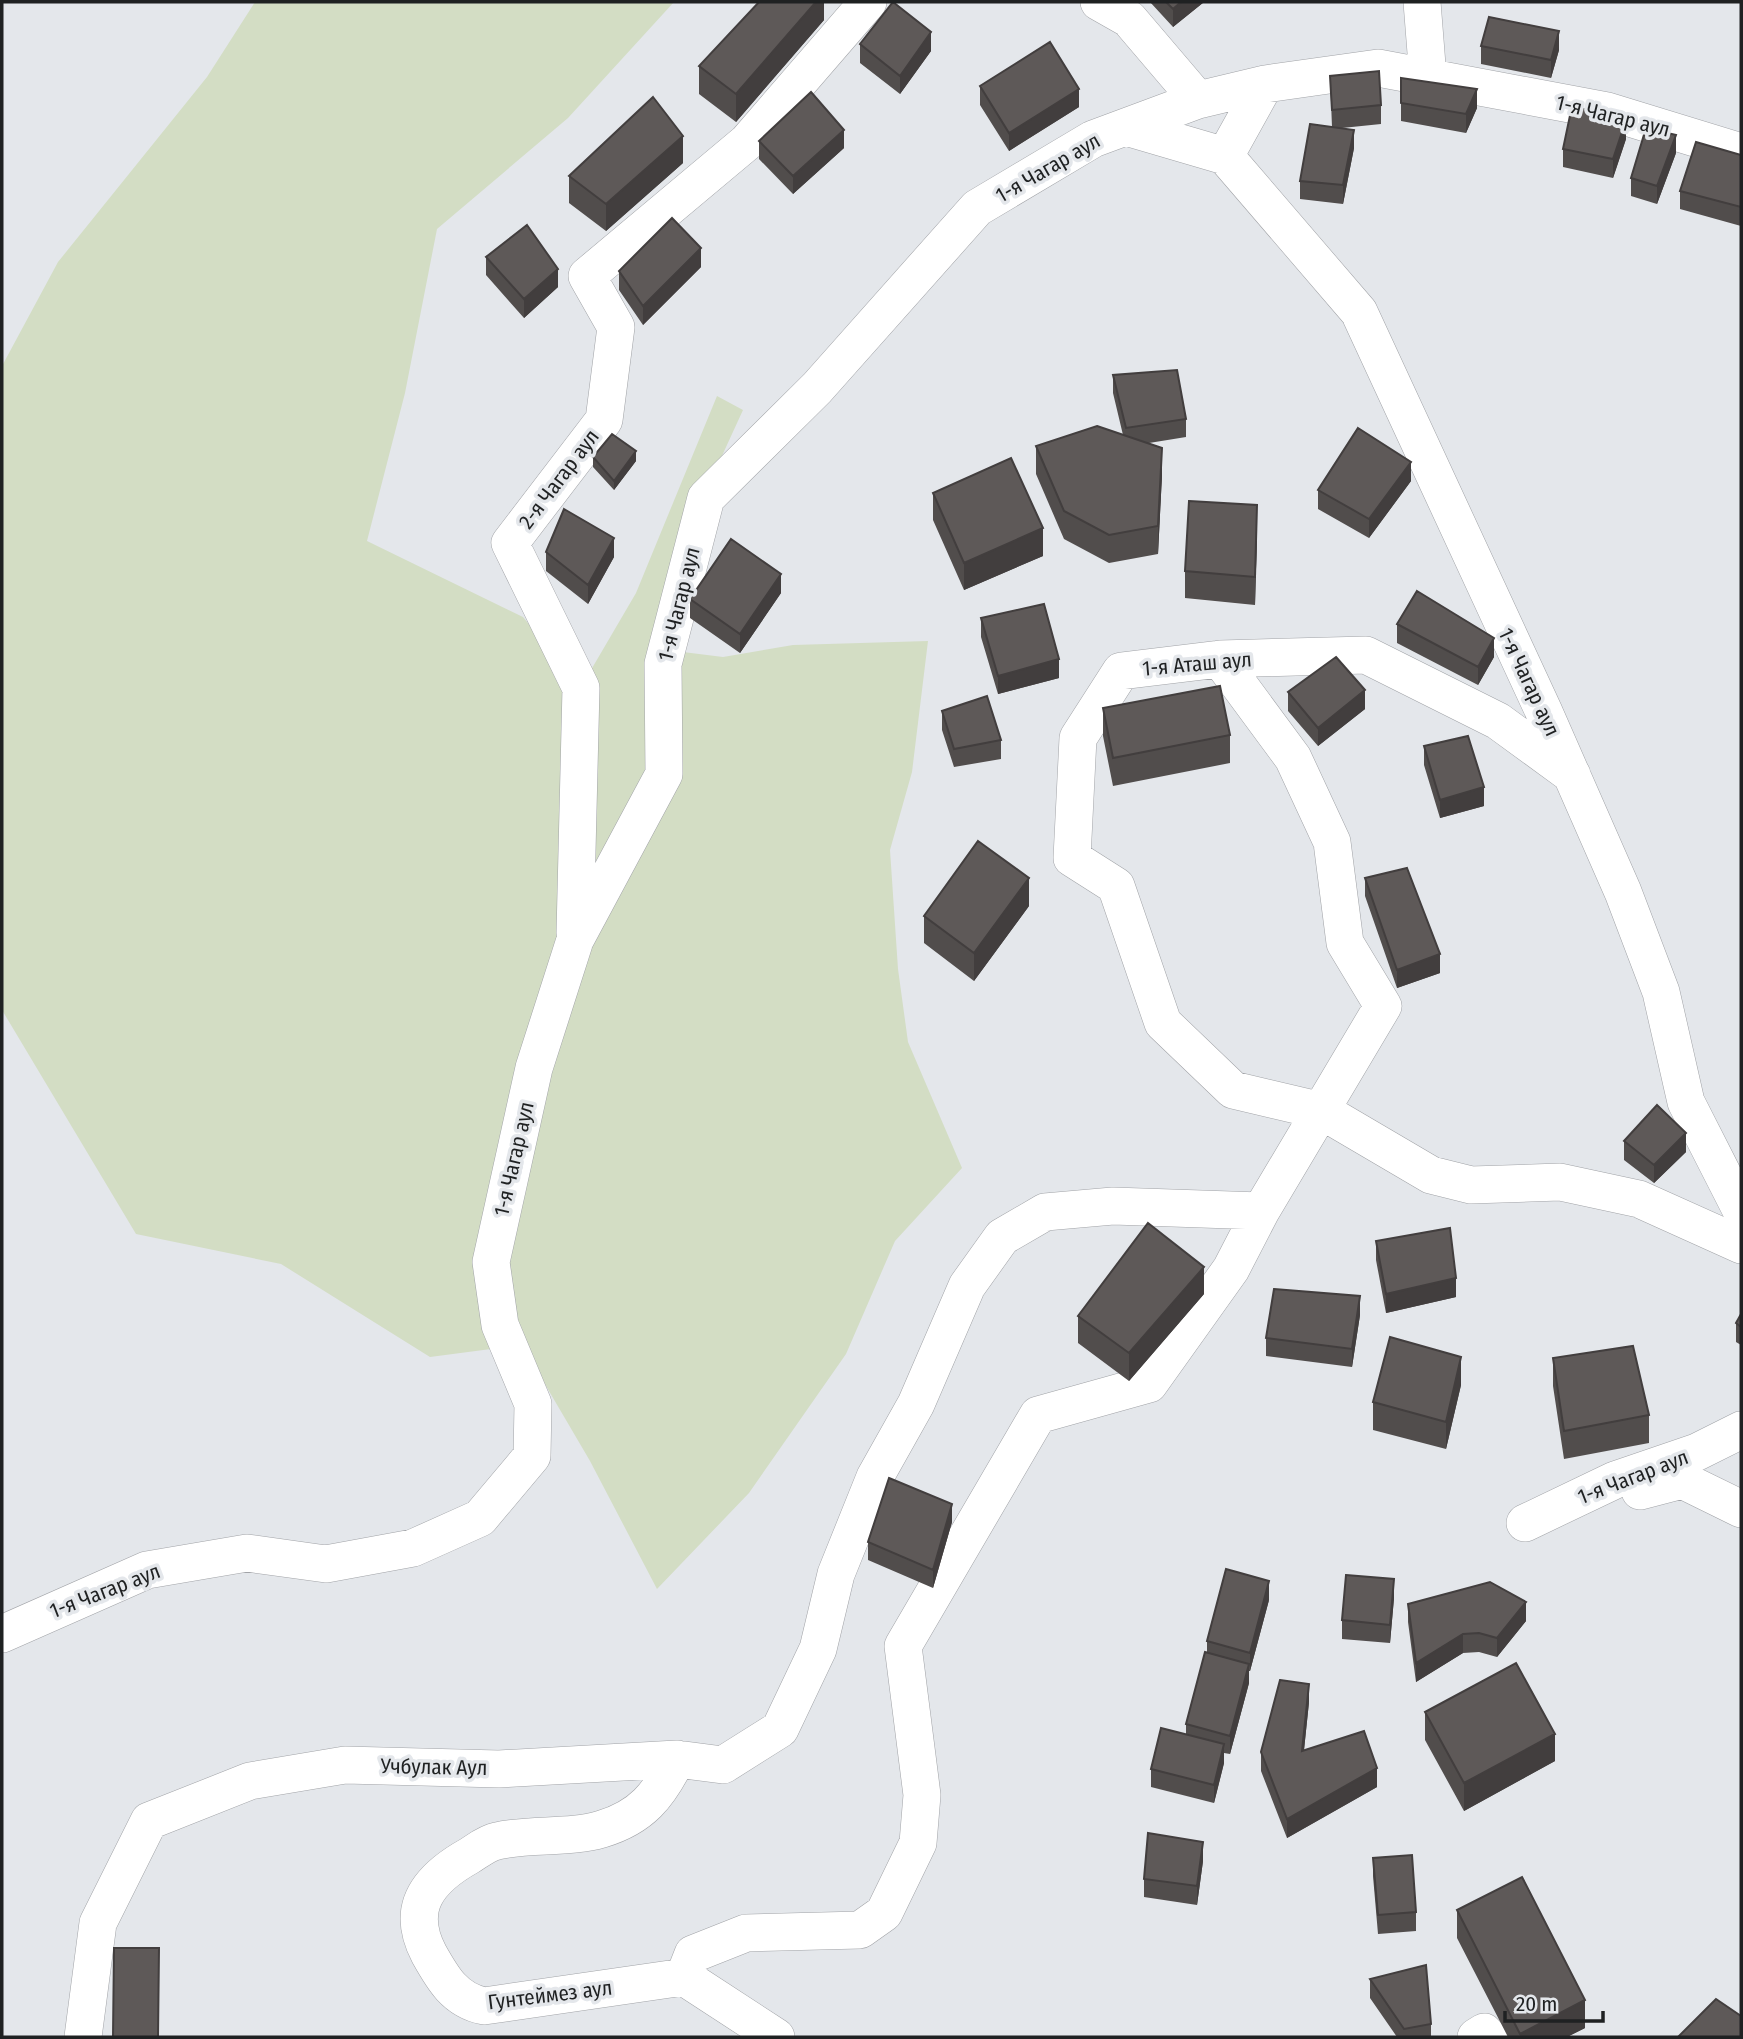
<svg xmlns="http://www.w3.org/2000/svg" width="1743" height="2039" font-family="'Fira Sans Condensed',sans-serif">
  <rect width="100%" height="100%" fill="#e4e7eb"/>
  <path fill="#d3ddc4" d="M 255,2 L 674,2 L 568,118 L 437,229 L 405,393 L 367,541 L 523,617 L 581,687 L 636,593 L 717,396 L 743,410 L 693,519 L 667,650 L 723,657 L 793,645 L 928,641 L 912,772 L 890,850 L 898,969 L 908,1042 L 962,1168 L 895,1241 L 846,1354 L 749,1493 L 657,1589 L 590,1461 L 522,1345 L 430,1357 L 281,1264 L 136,1234 L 2,1010 L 2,366 L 58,262 L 207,77 Z"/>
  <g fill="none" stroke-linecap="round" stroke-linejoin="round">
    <g stroke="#a1a3a7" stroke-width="38">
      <path id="minor" d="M 1099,2 L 1129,19 L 1198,100
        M 1422,2 L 1428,78
        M 1126,127 L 1225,156 L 1265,84
        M 1225,156 L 1359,312 L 1544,712 L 1623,892 L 1661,992 L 1686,1102 L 1741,1210
        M 1572,775 L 1498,721 L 1366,655 L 1220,659 L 1121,671 L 1078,738 L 1072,858 L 1116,886 L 1163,1023 L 1233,1090 L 1322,1111 L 1431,1175 L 1471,1185 L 1560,1182 L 1639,1199 L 1741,1245
        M 575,933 L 581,688 L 510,543 L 604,420 L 616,327 L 587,276 L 747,142 L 868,2
        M 1640,1491 L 1682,1480 L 1741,1509
        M 1525,1523 L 1615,1480 L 1697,1452 L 1741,1430
        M 2,1634 L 147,1570 L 247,1553 L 326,1564 L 413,1548 L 480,1518 L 532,1456 L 533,1404 L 500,1325 L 491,1262 L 534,1068 L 575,940 L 664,774 L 663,664 L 706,498 L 817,388 L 977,208 L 1093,139 L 1198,100 L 1265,84 L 1378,68 L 1607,111 L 1741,152
        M 677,1759 C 659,1795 642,1817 602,1829 C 569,1839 531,1833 497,1841 C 487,1843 477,1851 469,1856 C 428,1879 405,1908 429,1954 C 443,1979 455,2000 484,2006 L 684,1977
        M 684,1977 L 693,1954 L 746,1933 L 860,1930 L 884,1913 L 918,1843 L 922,1795 L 903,1646 L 1038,1415 L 1149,1384 L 1231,1269 L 1261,1211
        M 684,1977 L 776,2037
        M 83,2037 L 98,1923 L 149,1821 L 250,1781 L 345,1765 L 499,1769 L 677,1759 L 723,1765 L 780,1729 L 818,1649 L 836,1574 L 875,1477 L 916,1404 L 967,1286 L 1002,1237 L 1045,1212 L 1113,1206 L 1261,1211 L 1383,1006 L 1345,943 L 1332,842 L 1293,758 L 1220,659
        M 1476,2037 L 1484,2032 L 1489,2037"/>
    </g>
    <use href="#minor" stroke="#fff" stroke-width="37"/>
  </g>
  <path fill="#514d4c" d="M 824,2 L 824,20 L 736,122 L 699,94 L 699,66 Z
    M 1150,2 L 1204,2 L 1173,27 Z
    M 860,44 L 931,51 L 900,94 L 860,63 Z
    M 1481,46 L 1559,50 L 1551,78 L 1481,64 Z
    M 1330,76 L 1381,105 L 1381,124 L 1342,128 L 1354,148 L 1343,204 L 1300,199 L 1300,181 L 1332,127 Z
    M 1401,78 L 1477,108 L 1466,133 L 1401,121 Z
    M 980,86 L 1079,107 L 1009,151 L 980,105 Z
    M 1626,139 L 1613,178 L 1563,167 L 1563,149 Z
    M 759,141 L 844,148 L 793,194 L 759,159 Z
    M 1676,153 L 1657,204 L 1631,196 L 1631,178 Z
    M 1741,155 L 1741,226 L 1680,209 L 1680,191 Z
    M 683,163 L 606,231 L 569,203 L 569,176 Z
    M 486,257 L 558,287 L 524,318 L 486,275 Z
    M 701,267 L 643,325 L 619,290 L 619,271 Z
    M 1113,375 L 1186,419 L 1186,437 L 1149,443 L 1162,475 L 1158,554 L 1109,563 L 1064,539 L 1036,474 L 1036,446 L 1123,435 L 1113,393 Z
    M 593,457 L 636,461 L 614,490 L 593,467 Z
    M 1411,481 L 1369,538 L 1318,509 L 1318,490 Z
    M 933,493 L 1043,556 L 964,590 L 933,520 Z
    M 1257,533 L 1255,605 L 1185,598 L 1185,571 Z
    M 546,552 L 614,557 L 588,604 L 546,571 Z
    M 781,593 L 740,653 L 690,618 L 690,599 Z
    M 981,618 L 1059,678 L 998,694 L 981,637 Z
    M 1397,624 L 1494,657 L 1478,685 L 1397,643 Z
    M 1288,692 L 1365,709 L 1318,746 L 1288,711 Z
    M 1103,708 L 1230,735 L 1230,763 L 1113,786 L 1103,736 Z
    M 942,711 L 1001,740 L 1001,759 L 954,767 L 942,730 Z
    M 1424,746 L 1484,806 L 1440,818 L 1424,765 Z
    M 1365,878 L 1440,973 L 1397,988 L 1365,896 Z
    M 1029,906 L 974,981 L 924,943 L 924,916 Z
    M 1624,1141 L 1686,1152 L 1654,1183 L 1624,1160 Z
    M 1376,1241 L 1456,1297 L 1386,1313 L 1376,1260 Z
    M 1204,1294 L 1129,1381 L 1078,1343 L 1078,1316 Z
    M 1741,1314 L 1741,1345 L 1736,1342 L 1736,1323 Z
    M 1360,1315 L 1352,1367 L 1266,1356 L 1266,1338 Z
    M 1553,1358 L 1649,1415 L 1649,1443 L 1564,1459 L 1553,1386 Z
    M 1461,1385 L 1446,1449 L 1373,1430 L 1373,1402 Z
    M 952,1522 L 933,1588 L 868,1560 L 868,1542 Z
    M 1394,1598 L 1390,1643 L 1342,1639 L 1342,1620 Z
    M 1269,1600 L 1250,1671 L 1249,1671 L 1249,1683 L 1230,1754 L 1224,1753 L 1224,1763 L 1214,1803 L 1151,1787 L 1151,1769 L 1186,1734 L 1186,1724 L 1207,1653 L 1207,1641 Z
    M 1408,1604 L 1526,1621 L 1497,1657 L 1479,1652 L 1463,1653 L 1416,1682 L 1408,1622 Z
    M 1309,1702 L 1304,1750 L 1377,1787 L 1287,1838 L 1261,1771 L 1261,1752 Z
    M 1425,1712 L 1555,1761 L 1464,1811 L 1425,1740 Z
    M 1373,1858 L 1416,1912 L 1416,1931 L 1378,1934 L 1373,1876 Z
    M 1203,1861 L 1197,1905 L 1144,1897 L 1144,1879 Z
    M 1457,1910 L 1585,2028 L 1567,2037 L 1508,2037 L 1457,1938 Z
    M 1370,1979 L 1431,2024 L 1431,2037 L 1397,2037 L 1370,1998 Z"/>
  <path fill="#423e3e" d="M 816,2 L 824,2 L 824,20 L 736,122 L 736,94 Z
    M 1181,2 L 1204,2 L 1173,27 L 1173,9 Z
    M 1559,31 L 1559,50 L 1551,78 L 1551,60 Z
    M 931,32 L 931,51 L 900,94 L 900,76 Z
    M 1079,89 L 1079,107 L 1009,151 L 1009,133 Z
    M 1477,89 L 1477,108 L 1466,133 L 1466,114 Z
    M 1626,120 L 1626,139 L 1613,178 L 1613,159 Z
    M 844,130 L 844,148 L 793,194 L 793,176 Z
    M 1354,130 L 1354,148 L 1343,204 L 1343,185 Z
    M 1676,135 L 1676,153 L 1657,204 L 1657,186 Z
    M 683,136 L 683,163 L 606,231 L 606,204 Z
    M 701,248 L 701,267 L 643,325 L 643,306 Z
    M 558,269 L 558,287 L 524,318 L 524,299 Z
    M 1162,448 L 1162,475 L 1158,554 L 1158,526 Z
    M 636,451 L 636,461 L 614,490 L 614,481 Z
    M 1411,462 L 1411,481 L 1369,538 L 1369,519 Z
    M 1257,505 L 1257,533 L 1255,605 L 1255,577 Z
    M 1043,528 L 1043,556 L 964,590 L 964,563 Z
    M 614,538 L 614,557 L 588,604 L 588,585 Z
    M 781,574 L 781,593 L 740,653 L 740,634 Z
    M 1494,638 L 1494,657 L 1478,685 L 1478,667 Z
    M 1059,659 L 1059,678 L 998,694 L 998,676 Z
    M 1365,690 L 1365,709 L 1318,746 L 1318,728 Z
    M 1484,787 L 1484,806 L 1440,818 L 1440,800 Z
    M 1029,878 L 1029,906 L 974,981 L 974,953 Z
    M 1440,954 L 1440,973 L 1397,988 L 1397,970 Z
    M 1686,1133 L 1686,1152 L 1654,1183 L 1654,1165 Z
    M 1204,1267 L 1204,1294 L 1129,1381 L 1129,1353 Z
    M 1456,1278 L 1456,1297 L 1386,1313 L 1386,1294 Z
    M 1360,1296 L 1360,1315 L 1352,1367 L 1352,1349 Z
    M 1461,1357 L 1461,1385 L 1446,1449 L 1446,1422 Z
    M 952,1504 L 952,1522 L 933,1588 L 933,1570 Z
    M 1394,1579 L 1394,1598 L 1390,1643 L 1390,1625 Z
    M 1269,1581 L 1269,1600 L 1250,1671 L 1250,1653 Z
    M 1526,1602 L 1526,1621 L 1497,1657 L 1497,1638 Z
    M 1463,1634 L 1463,1653 L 1416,1682 L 1416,1663 Z
    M 1249,1664 L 1249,1683 L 1230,1754 L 1230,1736 Z
    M 1309,1684 L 1309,1702 L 1302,1769 L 1302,1751 Z
    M 1555,1734 L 1555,1761 L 1464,1811 L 1464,1783 Z
    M 1224,1744 L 1224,1763 L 1214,1803 L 1214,1785 Z
    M 1377,1768 L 1377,1787 L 1287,1838 L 1287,1819 Z
    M 1203,1842 L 1203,1861 L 1197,1905 L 1197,1886 Z
    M 1585,2000 L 1585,2028 L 1567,2037 L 1520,2037 L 1520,2034 Z"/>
  <path fill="#5e5958" stroke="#423e3e" stroke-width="2" d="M 759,2 L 816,2 L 736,94 L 699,66 Z
    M 893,2 L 931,32 L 900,76 L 860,44 Z
    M 1166,2 L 1181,2 L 1173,9 Z
    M 1489,17 L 1559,31 L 1551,60 L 1481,46 Z
    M 1050,42 L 1079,89 L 1009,133 L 980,86 Z
    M 1379,71 L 1381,105 L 1332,110 L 1330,76 Z
    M 1401,78 L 1477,89 L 1466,114 L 1401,103 Z
    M 811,92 L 844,130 L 793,176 L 759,141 Z
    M 653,97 L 683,136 L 606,204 L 569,176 Z
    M 1572,106 L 1626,120 L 1613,159 L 1563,149 Z
    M 1310,124 L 1354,130 L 1343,185 L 1300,181 Z
    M 1646,128 L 1676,135 L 1657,186 L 1631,178 Z
    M 1696,142 L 1741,155 L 1741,207 L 1680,191 Z
    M 672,218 L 701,248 L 643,306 L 619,271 Z
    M 527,225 L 558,269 L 524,299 L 486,257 Z
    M 1177,370 L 1186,419 L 1126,428 L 1113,375 Z
    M 1097,426 L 1162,448 L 1158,526 L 1109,535 L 1064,511 L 1036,446 Z
    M 1358,428 L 1411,462 L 1369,519 L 1318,490 Z
    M 612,434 L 636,451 L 614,481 L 593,457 Z
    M 1011,458 L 1043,528 L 964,563 L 933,493 Z
    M 1189,501 L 1257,505 L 1255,577 L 1185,571 Z
    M 564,509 L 614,538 L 588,585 L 546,552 Z
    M 731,539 L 781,574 L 740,634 L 690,599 Z
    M 1417,591 L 1494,638 L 1478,667 L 1397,624 Z
    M 1044,604 L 1059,659 L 998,676 L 981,618 Z
    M 1336,657 L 1365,690 L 1318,728 L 1288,692 Z
    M 1220,686 L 1230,735 L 1113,758 L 1103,708 Z
    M 987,696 L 1001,740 L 954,749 L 942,711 Z
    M 1468,736 L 1484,787 L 1440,800 L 1424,746 Z
    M 978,841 L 1029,878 L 974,953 L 924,916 Z
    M 1407,868 L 1440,954 L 1397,970 L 1365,878 Z
    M 1657,1105 L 1686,1133 L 1654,1165 L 1624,1141 Z
    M 1148,1223 L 1204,1267 L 1129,1353 L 1078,1316 Z
    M 1450,1228 L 1456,1278 L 1386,1294 L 1376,1241 Z
    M 1274,1289 L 1360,1296 L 1352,1349 L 1266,1338 Z
    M 1741,1314 L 1741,1327 L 1736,1323 Z
    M 1390,1337 L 1461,1357 L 1446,1422 L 1373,1402 Z
    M 1633,1346 L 1649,1415 L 1564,1431 L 1553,1358 Z
    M 889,1478 L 952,1504 L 933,1570 L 868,1542 Z
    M 1226,1569 L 1269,1581 L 1250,1653 L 1207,1641 Z
    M 1346,1575 L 1394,1579 L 1390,1625 L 1342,1620 Z
    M 1490,1582 L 1526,1602 L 1497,1638 L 1479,1633 L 1463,1634 L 1416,1663 L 1408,1604 Z
    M 1205,1652 L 1249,1664 L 1230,1736 L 1186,1724 Z
    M 1516,1663 L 1555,1734 L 1464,1783 L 1425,1712 Z
    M 1280,1680 L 1309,1684 L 1302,1751 L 1364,1731 L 1377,1768 L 1287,1819 L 1261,1752 Z
    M 1161,1728 L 1224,1744 L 1214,1785 L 1151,1769 Z
    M 1148,1833 L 1203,1842 L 1197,1886 L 1144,1879 Z
    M 1412,1855 L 1416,1912 L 1378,1915 L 1373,1858 Z
    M 1522,1877 L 1585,2000 L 1520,2034 L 1457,1910 Z
    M 114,1948 L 159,1948 L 158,2037 L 113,2037 Z
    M 1426,1965 L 1431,2024 L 1404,2029 L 1370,1979 Z
    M 1716,1999 L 1741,2016 L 1741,2037 L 1678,2037 Z"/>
  <g text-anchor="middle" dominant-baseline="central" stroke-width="7" stroke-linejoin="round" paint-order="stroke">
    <g font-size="21" fill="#1f2122" stroke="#e4e7eb">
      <text transform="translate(1613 116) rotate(14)">1-я Чагар аул</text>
      <text transform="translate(1048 168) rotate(-30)">1-я Чагар аул</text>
      <text transform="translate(559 479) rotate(-53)">2-я Чагар аул</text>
      <text transform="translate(679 604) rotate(-76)">1-я Чагар аул</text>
      <text transform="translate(1197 664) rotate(-5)">1-я Аташ аул</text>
      <text transform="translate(1529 682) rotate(65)">1-я Чагар аул</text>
      <text transform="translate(514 1159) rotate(-77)">1-я Чагар аул</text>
      <text transform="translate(1633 1477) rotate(-21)">1-я Чагар аул</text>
      <text transform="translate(105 1591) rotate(-21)">1-я Чагар аул</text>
      <text transform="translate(434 1767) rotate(1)">Учбулак Аул</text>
      <text transform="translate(550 1995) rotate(-7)">Гунтеймез аул</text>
    </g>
  </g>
  <rect width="1743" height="2039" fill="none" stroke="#1f2122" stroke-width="7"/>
  <path d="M1505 2011v10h98v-10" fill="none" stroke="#1f2122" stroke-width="3.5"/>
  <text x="1516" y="2011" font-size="21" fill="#1f2122" stroke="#e4e7eb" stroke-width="5" paint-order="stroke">20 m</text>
</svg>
